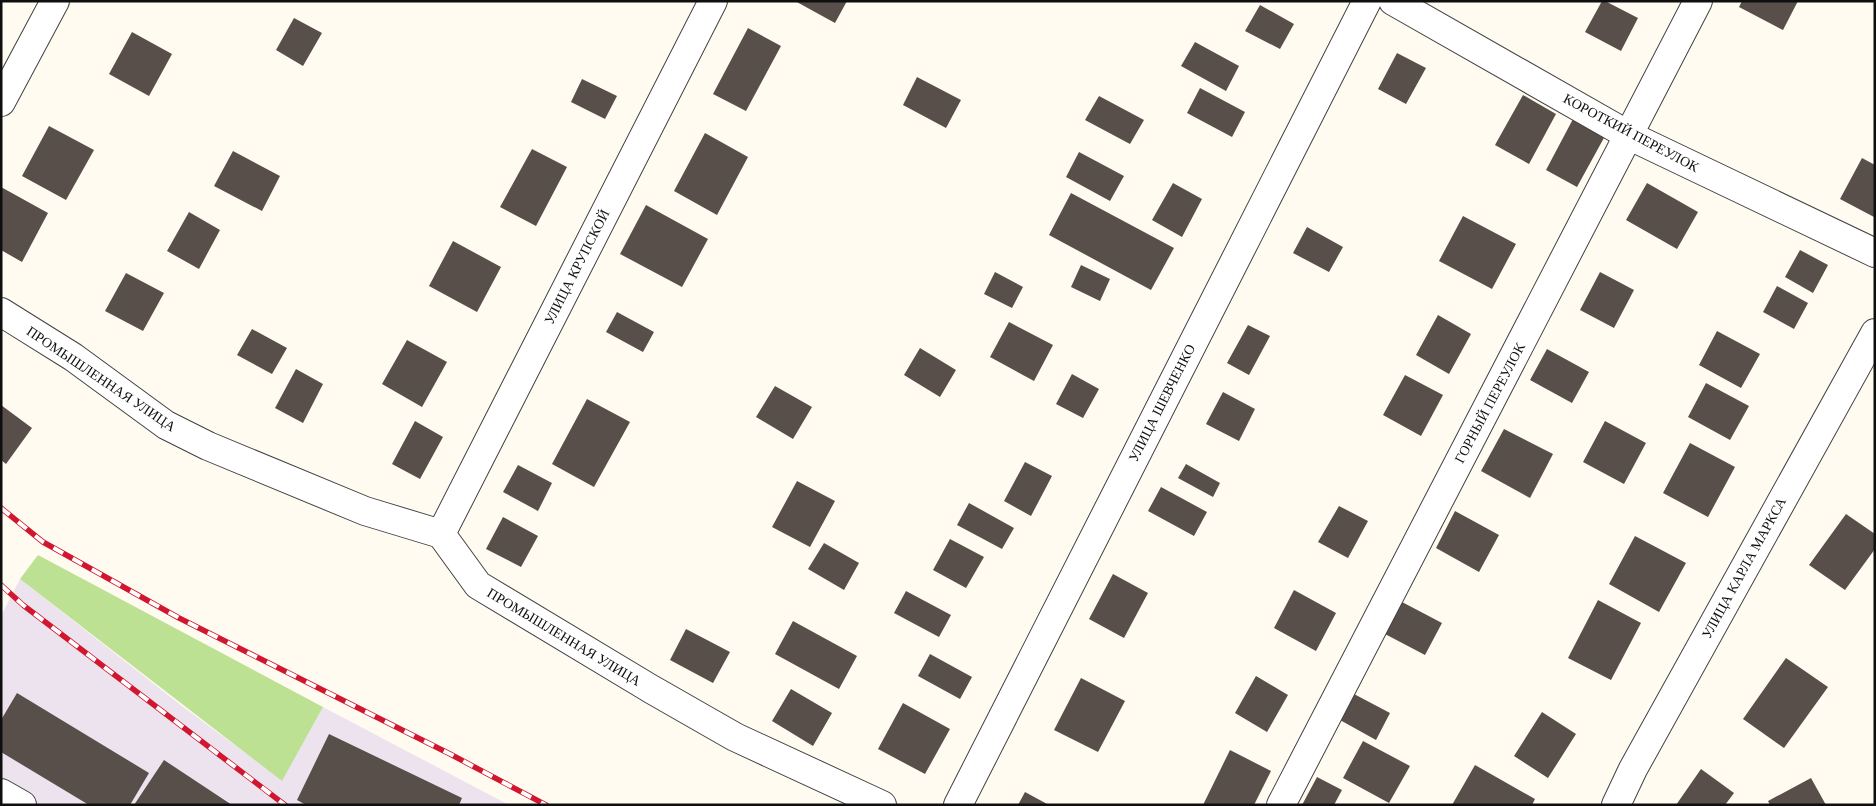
<svg xmlns="http://www.w3.org/2000/svg" width="1876" height="806" font-family="Georgia,serif">
  <rect width="100%" height="100%" fill="#fffbf1"/>
  <path fill="#ece3ee" d="M 20,579 L 182,706 L 282,780 L 323,707 L 509,805 L 1,805 L 1,616 Z"/>
  <path fill="#bde193" d="M 38,555 L 323,707 L 282,781 L 20,579 Z"/>
  <path fill="#594f4a" d="M 795,1 L 847,1 L 835,23 Z
    M 1602,1 L 1605,1 L 1638,18 L 1621,51 L 1585,32 Z
    M 1742,1 L 1798,1 L 1783,30 L 1739,7 Z
    M 1260,5 L 1294,24 L 1280,49 L 1245,31 Z
    M 294,18 L 322,33 L 303,66 L 276,50 Z
    M 748,28 L 781,46 L 746,111 L 713,94 Z
    M 132,32 L 172,54 L 149,96 L 109,74 Z
    M 1195,42 L 1239,66 L 1226,91 L 1181,66 Z
    M 1397,53 L 1426,68 L 1406,104 L 1378,89 Z
    M 917,77 L 961,100 L 946,128 L 903,105 Z
    M 582,79 L 617,96 L 605,119 L 571,102 Z
    M 1200,88 L 1245,112 L 1232,137 L 1187,113 Z
    M 1523,95 L 1556,114 L 1529,164 L 1495,145 Z
    M 1099,96 L 1144,120 L 1130,144 L 1085,120 Z
    M 1573,119 L 1605,136 L 1577,187 L 1546,170 Z
    M 49,126 L 94,150 L 66,200 L 22,176 Z
    M 705,133 L 748,157 L 717,215 L 674,191 Z
    M 532,149 L 567,167 L 536,226 L 500,207 Z
    M 233,151 L 280,176 L 262,211 L 214,186 Z
    M 1079,152 L 1124,176 L 1110,201 L 1066,177 Z
    M 1862,158 L 1875,165 L 1874,217 L 1840,199 Z
    M 1173,183 L 1202,199 L 1182,237 L 1152,220 Z
    M 1647,183 L 1698,212 L 1677,249 L 1626,220 Z
    M 1,187 L 48,213 L 22,262 L 1,250 Z
    M 1071,193 L 1174,248 L 1151,290 L 1049,235 Z
    M 646,205 L 708,239 L 682,287 L 620,254 Z
    M 189,212 L 220,230 L 199,269 L 167,251 Z
    M 1463,216 L 1516,244 L 1492,289 L 1439,261 Z
    M 1307,227 L 1343,247 L 1329,272 L 1293,253 Z
    M 453,241 L 501,267 L 477,312 L 429,286 Z
    M 1800,250 L 1828,265 L 1813,293 L 1785,277 Z
    M 1081,265 L 1110,279 L 1100,301 L 1071,287 Z
    M 995,272 L 1023,287 L 1012,308 L 984,294 Z
    M 1600,272 L 1634,290 L 1614,328 L 1580,310 Z
    M 126,273 L 164,293 L 143,331 L 105,311 Z
    M 1777,286 L 1808,303 L 1794,329 L 1763,312 Z
    M 617,312 L 654,332 L 643,352 L 606,332 Z
    M 1438,315 L 1471,334 L 1449,374 L 1416,355 Z
    M 1009,322 L 1053,345 L 1034,381 L 990,357 Z
    M 1248,325 L 1270,336 L 1249,375 L 1227,363 Z
    M 252,329 L 287,348 L 272,374 L 237,355 Z
    M 1717,331 L 1760,354 L 1741,388 L 1699,365 Z
    M 407,340 L 447,362 L 422,407 L 382,384 Z
    M 920,348 L 956,370 L 940,397 L 904,375 Z
    M 1547,349 L 1589,372 L 1572,403 L 1530,380 Z
    M 296,369 L 323,384 L 303,423 L 275,408 Z
    M 1072,374 L 1099,389 L 1083,418 L 1056,404 Z
    M 1405,375 L 1443,395 L 1421,436 L 1383,415 Z
    M 1706,383 L 1749,406 L 1730,440 L 1688,417 Z
    M 775,386 L 812,407 L 793,439 L 756,417 Z
    M 1223,392 L 1255,409 L 1239,441 L 1206,424 Z
    M 587,399 L 630,422 L 594,487 L 552,464 Z
    M 1,405 L 32,428 L 6,464 L 1,460 Z
    M 415,421 L 443,437 L 420,479 L 392,464 Z
    M 1605,421 L 1646,443 L 1624,484 L 1583,462 Z
    M 1504,429 L 1553,454 L 1530,498 L 1481,471 Z
    M 1690,443 L 1735,467 L 1708,517 L 1663,493 Z
    M 1025,462 L 1052,476 L 1031,516 L 1004,501 Z
    M 1186,464 L 1220,483 L 1213,497 L 1178,478 Z
    M 518,465 L 552,483 L 538,511 L 503,492 Z
    M 797,481 L 835,501 L 810,547 L 772,527 Z
    M 1161,487 L 1207,512 L 1194,536 L 1148,511 Z
    M 969,503 L 1014,528 L 1002,549 L 957,525 Z
    M 1339,506 L 1368,521 L 1348,558 L 1318,542 Z
    M 1455,511 L 1499,535 L 1479,572 L 1436,548 Z
    M 1846,514 L 1875,534 L 1875,549 L 1845,590 L 1809,565 Z
    M 503,517 L 538,536 L 521,567 L 486,549 Z
    M 1635,536 L 1686,563 L 1659,612 L 1609,584 Z
    M 950,539 L 984,557 L 966,588 L 933,570 Z
    M 824,543 L 859,563 L 844,590 L 808,569 Z
    M 1113,574 L 1148,593 L 1124,638 L 1089,619 Z
    M 1294,590 L 1336,613 L 1316,651 L 1274,628 Z
    M 906,591 L 951,615 L 939,637 L 894,613 Z
    M 1598,600 L 1641,623 L 1611,680 L 1568,658 Z
    M 1402,602 L 1442,623 L 1425,655 L 1385,634 Z
    M 793,621 L 857,656 L 839,689 L 775,654 Z
    M 686,629 L 730,652 L 713,683 L 670,660 Z
    M 930,654 L 972,677 L 960,699 L 918,676 Z
    M 1786,658 L 1828,687 L 1784,748 L 1743,719 Z
    M 1256,676 L 1288,695 L 1267,732 L 1235,713 Z
    M 1081,678 L 1125,701 L 1098,752 L 1054,730 Z
    M 791,689 L 832,713 L 813,746 L 772,721 Z
    M 17,693 L 149,773 L 130,805 L 89,805 L 1,752 L 1,720 Z
    M 1354,694 L 1390,713 L 1376,740 L 1340,720 Z
    M 903,703 L 950,729 L 925,774 L 878,749 Z
    M 1542,712 L 1576,734 L 1548,778 L 1514,756 Z
    M 329,734 L 462,798 L 459,805 L 306,805 L 297,800 Z
    M 1363,741 L 1410,766 L 1389,803 L 1343,778 Z
    M 1230,750 L 1271,771 L 1254,805 L 1203,805 Z
    M 164,760 L 232,805 L 134,805 Z
    M 1475,765 L 1535,799 L 1532,805 L 1452,805 Z
    M 1701,769 L 1734,793 L 1725,805 L 1676,805 Z
    M 1317,777 L 1342,790 L 1334,805 L 1302,805 Z
    M 1811,778 L 1826,805 L 1770,805 L 1768,801 Z
    M 1025,792 L 1049,805 L 1018,805 Z"/>
  <g fill="none" stroke-linecap="round" stroke-linejoin="round">
    <g stroke="#424242" stroke-width="30">
      <path id="minor" d="M 1393,1 L 1630,136 L 1875,253
        M 1,102 L 55,1
        M 1,312 L 73,357 L 166,425 L 208,446 L 365,511 L 441,534 L 478,585 L 651,689 L 735,737 L 882,805
        M 441,534 L 713,1
        M 1,793 L 22,805
        M 958,805 L 1367,1
        M 1281,805 L 1698,1
        M 1616,805 L 1633,769 L 1875,333"/>
    </g>
    <use href="#minor" stroke="#fff" stroke-width="28"/>
    <g stroke="#d0172f" stroke-width="5.5">
      <path id="rail" d="M 1,508 L 43,542 L 179,618 L 450,754 L 546,805
        M 1,585 L 23,605 L 285,805"/>
    </g>
    <use href="#rail" stroke="#fff" stroke-width="4" stroke-dasharray="11" stroke-linecap="butt"/>
  </g>
  <g text-anchor="middle" dominant-baseline="central" stroke-width="5" stroke-linejoin="round" paint-order="stroke">
    <g font-size="14" fill="#0f0f0f" stroke="#fff">
      <text transform="translate(1631 133) rotate(28)">КОРОТКИЙ ПЕРЕУЛОК</text>
      <text transform="translate(577 267) rotate(-63)">УЛИЦА КРУПСКОЙ</text>
      <text transform="translate(101 379) rotate(34)">ПРОМЫШЛЕННАЯ УЛИЦА</text>
      <text transform="translate(1162 403) rotate(-63)">УЛИЦА ШЕВЧЕНКО</text>
      <text transform="translate(1490 403) rotate(-62)">ГОРНЫЙ ПЕРЕУЛОК</text>
      <text transform="translate(1744 568) rotate(-61)">УЛИЦА КАРЛА МАРКСА</text>
      <text transform="translate(564 637) rotate(31)">ПРОМЫШЛЕННАЯ УЛИЦА</text>
    </g>
  </g>
  <rect width="1876" height="806" fill="none" stroke="#0f0f0f" stroke-width="5"/>
</svg>
